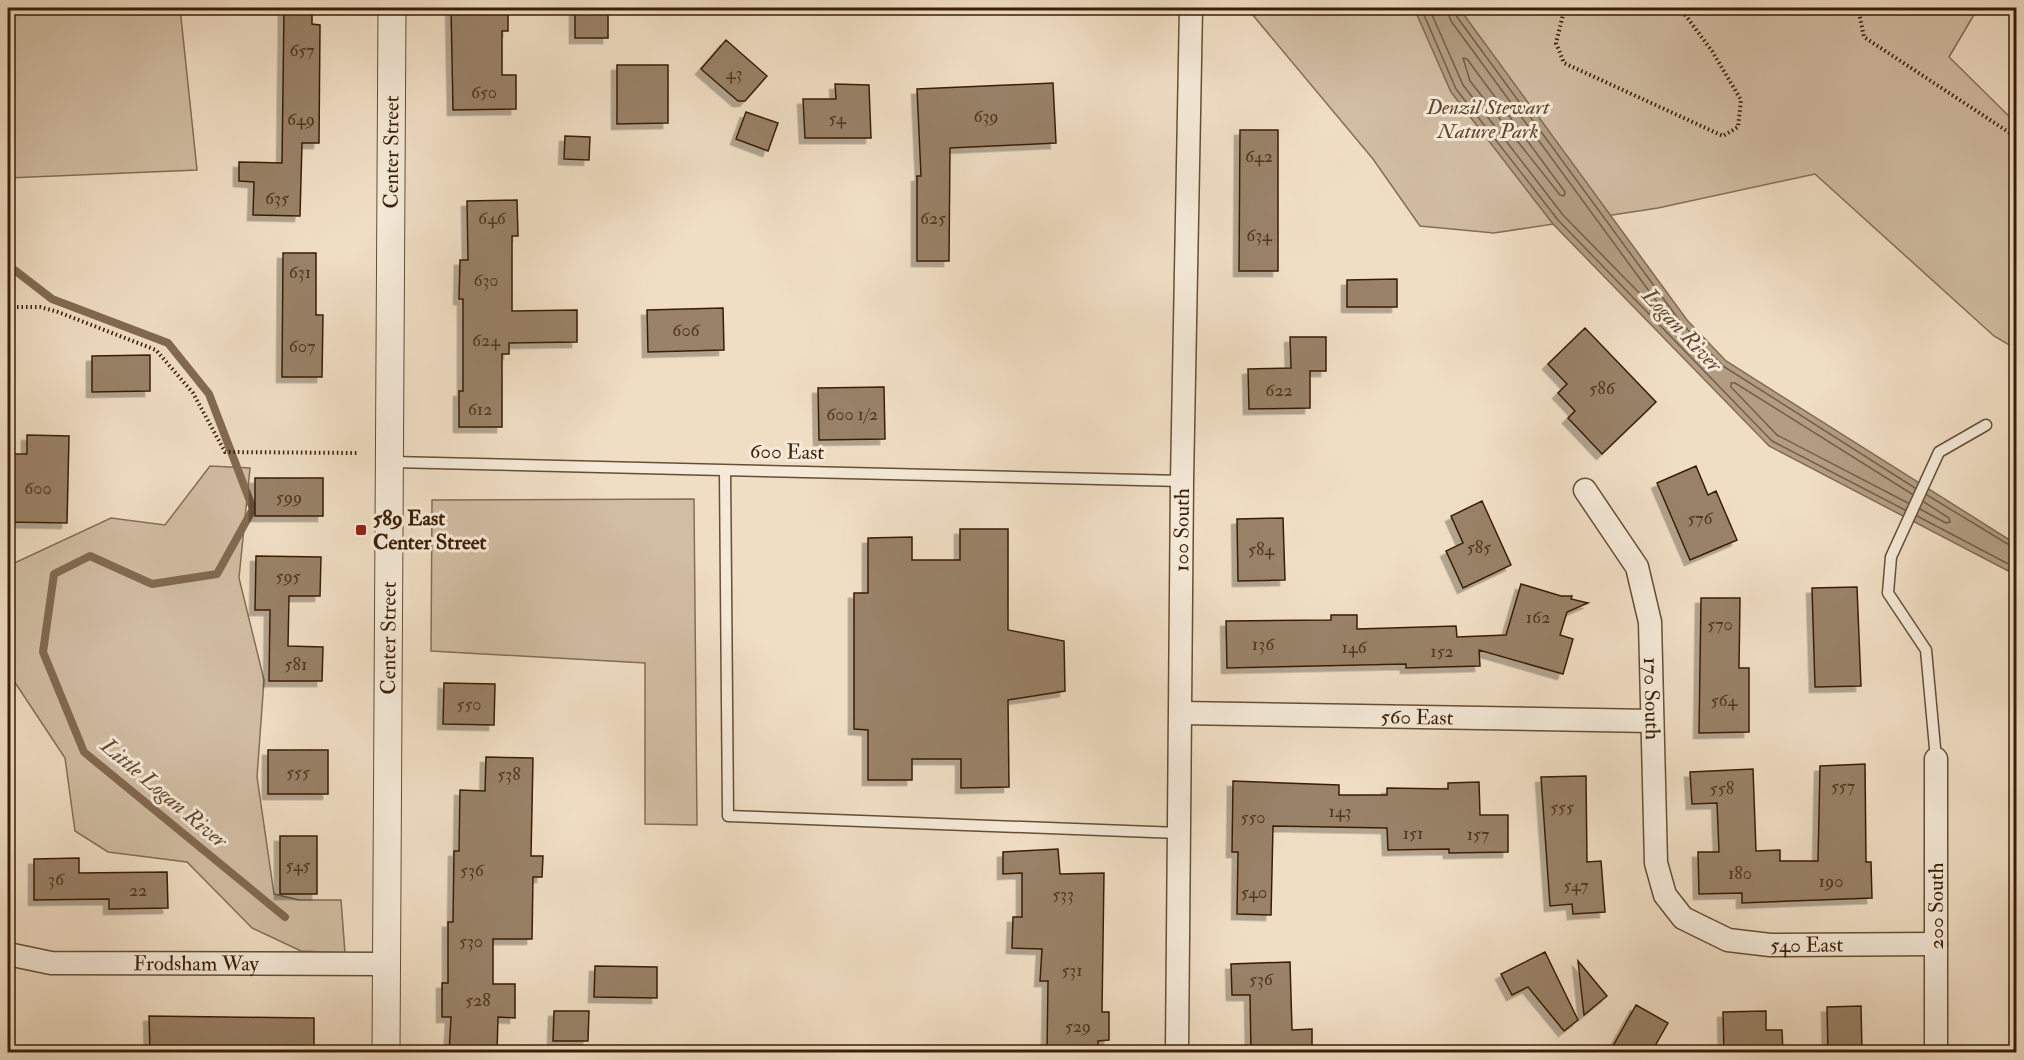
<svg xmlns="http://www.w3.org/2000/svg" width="2024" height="1060" font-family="'IM FELL Double Pica',serif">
  <defs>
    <filter id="shadow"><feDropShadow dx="-5.5" dy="5.5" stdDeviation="0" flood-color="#0004"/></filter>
  </defs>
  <rect width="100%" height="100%" fill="#f0dec4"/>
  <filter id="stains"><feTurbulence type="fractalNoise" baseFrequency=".00333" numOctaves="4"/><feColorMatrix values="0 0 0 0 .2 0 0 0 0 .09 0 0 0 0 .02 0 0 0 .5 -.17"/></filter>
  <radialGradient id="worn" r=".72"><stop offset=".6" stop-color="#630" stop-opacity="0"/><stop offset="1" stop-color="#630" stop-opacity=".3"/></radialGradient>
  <path fill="#d1bda3" stroke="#866e54" stroke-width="1.5" d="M 8,8 L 180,8 L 197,170 L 8,178 Z
    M 1247,8 L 1978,8 L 1949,57 L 2016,123 L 2016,349 L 1994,336 L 1815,174 L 1658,208 L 1494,233 L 1420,226 L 1373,159 Z
    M 210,466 L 250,468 L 239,578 L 264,680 L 257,777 L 274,894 L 299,900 L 341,900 L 345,953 L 301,951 L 252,928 L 187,862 L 108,852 L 75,831 L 65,758 L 10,675 L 8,566 L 111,518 L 165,525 Z
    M 694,499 L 697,825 L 645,824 L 645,663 L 431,651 L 432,500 Z"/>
  <path fill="#b29d83" stroke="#826a50" stroke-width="1.5" d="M 1414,8 L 1459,8 L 1687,320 L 1726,361 L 2016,544 L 2016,575 L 1769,446 L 1553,224 L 1451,92 Z"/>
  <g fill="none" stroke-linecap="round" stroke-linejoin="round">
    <path stroke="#765e44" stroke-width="1.5" d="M 1421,8 L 1456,89 L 1558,220 L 1772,441 L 1905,510
      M 1429,8 L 1463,85 L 1563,215 L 1652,306 L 1656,306 L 1657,302 L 1451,21 L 1446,8
      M 1454,8 L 1457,17 L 1682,324 L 1723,366 L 1915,488
      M 1463,58 L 1467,59 L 1565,192 L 1564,196 L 1560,195 L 1470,81 Z
      M 1927,495 L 2016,549
      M 1908,503 L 1777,435 L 1731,387 L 1731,383 L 1735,383 L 1912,494
      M 1920,509 L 1946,523 L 1950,522 L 1949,518 L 1924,502
      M 1917,516 L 2016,568"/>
    <path stroke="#826a50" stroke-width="8" d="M 8,265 L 52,299 L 168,343 L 209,394 L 253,509 L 217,574 L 152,584 L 90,556 L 54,574 L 43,652 L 84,752 L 285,917"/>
  </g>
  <path fill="#998268" stroke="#3b1e04" stroke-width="1.5" filter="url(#shadow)" d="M 451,8 L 508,8 L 508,31 L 502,31 L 502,75 L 516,75 L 516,109 L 453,110 Z
    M 575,8 L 608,8 L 608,38 L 575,38 Z
    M 284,10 L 312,10 L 312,24 L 320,25 L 319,143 L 302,143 L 300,216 L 253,215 L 254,182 L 239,181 L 239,162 L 282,163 Z
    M 726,40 L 767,76 L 745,101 L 738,101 L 701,69 Z
    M 617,65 L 668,65 L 668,123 L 617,124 Z
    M 1053,83 L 1056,143 L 950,148 L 949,261 L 917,261 L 917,176 L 921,176 L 917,89 Z
    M 835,84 L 869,85 L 871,138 L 805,138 L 803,99 L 836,99 Z
    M 746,112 L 778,123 L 768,151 L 736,139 Z
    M 1240,130 L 1278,130 L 1278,271 L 1239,271 Z
    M 565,136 L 590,137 L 589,160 L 564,159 Z
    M 517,200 L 518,236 L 512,236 L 512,311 L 577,310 L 577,342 L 509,343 L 509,354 L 502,354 L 502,427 L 459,427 L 459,391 L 463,391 L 463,299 L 459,299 L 460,260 L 468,260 L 467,201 Z
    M 283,253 L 316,253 L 316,315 L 323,315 L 322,377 L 282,377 Z
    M 1397,279 L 1397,307 L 1347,307 L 1347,280 Z
    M 723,308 L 724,350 L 648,352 L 647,310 Z
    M 1585,328 L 1656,402 L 1602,454 L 1568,418 L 1575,411 L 1558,393 L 1567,384 L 1548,364 Z
    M 1290,337 L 1326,337 L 1326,371 L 1310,371 L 1310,408 L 1249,409 L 1248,369 L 1291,368 Z
    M 150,355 L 150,391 L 92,392 L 92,356 Z
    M 884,387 L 885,439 L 819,440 L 818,388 Z
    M 27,435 L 69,436 L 67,523 L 8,522 L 8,454 L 27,454 Z
    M 1696,466 L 1708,495 L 1716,491 L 1737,540 L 1690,560 L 1657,483 Z
    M 255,478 L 323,478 L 323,516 L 255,516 Z
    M 1482,501 L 1511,565 L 1463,588 L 1446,551 L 1463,543 L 1451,516 Z
    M 1283,518 L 1285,580 L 1238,581 L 1237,519 Z
    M 960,529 L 1008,529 L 1008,630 L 1064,641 L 1065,691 L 1008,700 L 1009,787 L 961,788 L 961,759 L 912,759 L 912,780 L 868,780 L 868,730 L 854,729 L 854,593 L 868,593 L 868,538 L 912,537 L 912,560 L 960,560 Z
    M 256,556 L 321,557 L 320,596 L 289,596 L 288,646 L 323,647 L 322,681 L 269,681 L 270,610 L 255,610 Z
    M 1521,584 L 1561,596 L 1572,596 L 1571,599 L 1588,603 L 1567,612 L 1560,635 L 1573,639 L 1563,674 L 1479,650 L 1480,666 L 1406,668 L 1406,664 L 1227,668 L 1226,621 L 1331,620 L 1331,615 L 1357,615 L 1357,629 L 1456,626 L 1457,637 L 1506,635 Z
    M 1857,587 L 1861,686 L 1815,687 L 1812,588 Z
    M 1701,598 L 1740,598 L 1739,668 L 1749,668 L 1749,732 L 1699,733 Z
    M 444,683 L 495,684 L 494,725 L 443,724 Z
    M 268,750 L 328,750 L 328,794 L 268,794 Z
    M 486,757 L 533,758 L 531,856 L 543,856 L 542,877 L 533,877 L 532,939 L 493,939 L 493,984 L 515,984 L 515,1018 L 498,1017 L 497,1053 L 449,1053 L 451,1017 L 442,1017 L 442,983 L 448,983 L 448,922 L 453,922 L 454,851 L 459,851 L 460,790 L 485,791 Z
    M 1865,764 L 1866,862 L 1871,862 L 1872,898 L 1742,903 L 1742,893 L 1699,894 L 1698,852 L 1719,852 L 1717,803 L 1692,804 L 1690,772 L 1753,769 L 1756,851 L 1780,850 L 1780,861 L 1818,861 L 1820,766 Z
    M 1586,776 L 1587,862 L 1601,861 L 1605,912 L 1573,914 L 1572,904 L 1550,906 L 1541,777 Z
    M 1233,781 L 1339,785 L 1339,795 L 1387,795 L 1387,788 L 1448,789 L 1448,783 L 1479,782 L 1480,815 L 1508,815 L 1508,852 L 1449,853 L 1449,849 L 1388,850 L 1387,828 L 1273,826 L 1271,915 L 1237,914 L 1238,852 L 1232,852 Z
    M 280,836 L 317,836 L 317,894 L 280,894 Z
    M 1058,849 L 1060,874 L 1104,873 L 1102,1012 L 1109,1012 L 1109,1040 L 1098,1041 L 1098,1053 L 1047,1053 L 1048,981 L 1040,981 L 1042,949 L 1012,948 L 1013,917 L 1022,917 L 1022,873 L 1003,874 L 1003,852 Z
    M 79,858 L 79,873 L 167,872 L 168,908 L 109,909 L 109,899 L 34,900 L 34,859 Z
    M 1545,952 L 1578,1020 L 1564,1031 L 1528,987 L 1512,995 L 1501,974 Z
    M 1578,961 L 1607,996 L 1584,1015 Z
    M 1290,962 L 1292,1030 L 1312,1029 L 1312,1053 L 1251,1053 L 1250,995 L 1232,995 L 1231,964 Z
    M 595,966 L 657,967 L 657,998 L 594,997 Z
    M 1636,1005 L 1668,1023 L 1651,1053 L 1609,1053 Z
    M 1861,1006 L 1862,1053 L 1828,1053 L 1827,1007 Z
    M 554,1011 L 589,1011 L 588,1041 L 553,1041 Z
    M 1766,1011 L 1766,1030 L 1782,1030 L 1783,1053 L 1724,1053 L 1723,1012 Z
    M 149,1016 L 314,1018 L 314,1053 L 150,1053 Z"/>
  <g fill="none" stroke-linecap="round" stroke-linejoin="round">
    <g stroke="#684e34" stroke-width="13">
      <path id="service" d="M 392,462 L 1182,481
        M 725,471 L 728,816 L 1179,833
        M 1936,759 L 1926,650 L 1888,593 L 1891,557 L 1939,452 L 1986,425"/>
    </g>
    <g stroke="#684e34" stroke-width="25">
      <g id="minor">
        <path id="s1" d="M 1585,490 L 1637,567 L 1650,622 L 1656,863 L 1665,895 L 1683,918 L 1728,940 L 1770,945 L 1936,944"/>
        <path id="s2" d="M 1181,713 L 1651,721"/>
        <path id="s3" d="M 8,954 L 51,963 L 386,964"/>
        <path id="s4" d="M 1177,1052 L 1182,481 L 1191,8"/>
        <path d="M 1936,1052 L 1936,759"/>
      </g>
    </g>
    <g stroke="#684e34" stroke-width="29">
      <g id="tertiary">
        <path id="s5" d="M 386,1052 L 392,8"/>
      </g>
    </g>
    <path stroke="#3b1e04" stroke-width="4" stroke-dasharray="1.5 3" stroke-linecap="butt" d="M 1561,8 L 1563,15 L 1556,43 L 1564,63 L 1723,136 L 1738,127 L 1741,100 L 1712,51 L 1680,8
      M 1858,8 L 1864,37 L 2016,137
      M 8,307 L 40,307 L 58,312 L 156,350 L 193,393 L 225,452 L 357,453"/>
    <use href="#service" stroke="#f5ead9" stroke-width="10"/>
    <use href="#minor" stroke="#f5ead9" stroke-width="22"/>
    <use href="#tertiary" stroke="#f5ead9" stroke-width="27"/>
  </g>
  <rect fill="#8f2418" stroke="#f5ead9" stroke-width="2" x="355" y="524" width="12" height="12" rx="3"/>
  <g text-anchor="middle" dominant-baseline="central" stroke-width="6" stroke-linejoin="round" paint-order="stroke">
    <g font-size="18" fill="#52371d">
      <text x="302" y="50">657</text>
      <text x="734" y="73">43</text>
      <text x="484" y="92">650</text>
      <text x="986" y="116">639</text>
      <text x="837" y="118">54</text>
      <text x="301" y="119">649</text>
      <text x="1259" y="156">642</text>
      <text x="277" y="198">635</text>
      <text x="492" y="218">646</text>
      <text x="933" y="218">625</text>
      <text x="1259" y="235">634</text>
      <text x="300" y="272">631</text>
      <text x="486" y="280">630</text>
      <text x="686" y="330">606</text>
      <text x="486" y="340">624</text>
      <text x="302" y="346">607</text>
      <text x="1602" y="388">586</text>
      <text x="1279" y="390">622</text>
      <text x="480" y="409">612</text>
      <text x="852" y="414">600 1/2</text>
      <text x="38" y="488">600</text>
      <text x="289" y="497">599</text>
      <text x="1700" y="518">576</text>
      <text x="1479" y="547">585</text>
      <text x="1261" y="549">584</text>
      <text x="288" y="576">595</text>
      <text x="1538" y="617">162</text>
      <text x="1720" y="624">570</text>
      <text x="1263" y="644">136</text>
      <text x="1354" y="647">146</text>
      <text x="1442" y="651">152</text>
      <text x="296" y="664">581</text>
      <text x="1724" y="700">564</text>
      <text x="469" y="704">550</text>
      <text x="298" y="772">555</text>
      <text x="509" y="774">538</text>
      <text x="1843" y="786">557</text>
      <text x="1722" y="788">558</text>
      <text x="1562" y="807">555</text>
      <text x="1340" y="811">143</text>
      <text x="1253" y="817">550</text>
      <text x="1413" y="833">151</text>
      <text x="1478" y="834">157</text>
      <text x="298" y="865">545</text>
      <text x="472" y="870">536</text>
      <text x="1740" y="873">180</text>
      <text x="56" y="879">36</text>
      <text x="1831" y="881">190</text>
      <text x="1576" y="885">547</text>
      <text x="138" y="890">22</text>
      <text x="1254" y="892">540</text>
      <text x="1063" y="894">533</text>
      <text x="471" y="941">530</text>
      <text x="1072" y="970">531</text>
      <text x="1261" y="979">536</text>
      <text x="478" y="1000">528</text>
      <text x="1078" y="1026">529</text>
    </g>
    <g font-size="21" font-style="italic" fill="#60462c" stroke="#f5ead9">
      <text x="1488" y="107">Denzil Stewart<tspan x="1488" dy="24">Nature Park</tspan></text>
    </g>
    <g font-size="21" fill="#3b1e04" stroke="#f5ead9">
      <text stroke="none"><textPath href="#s5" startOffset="900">Center Street</textPath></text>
      <text transform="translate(787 452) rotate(1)">600 East</text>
      <text stroke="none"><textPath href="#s4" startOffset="522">100 South</textPath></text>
      <text stroke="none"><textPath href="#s5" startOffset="414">Center Street</textPath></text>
      <text stroke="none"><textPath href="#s1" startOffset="226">170 South</textPath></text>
      <text stroke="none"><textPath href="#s2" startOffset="236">560 East</textPath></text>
      <text transform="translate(1936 906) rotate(-90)">200 South</text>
      <text stroke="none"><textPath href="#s1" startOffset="582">540 East</textPath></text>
      <text stroke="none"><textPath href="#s3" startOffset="189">Frodsham Way</textPath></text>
    </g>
    <g font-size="21" font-weight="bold" fill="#3b1e04" stroke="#f5ead9" text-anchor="start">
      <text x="373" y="518">589 East<tspan x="373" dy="24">Center Street</tspan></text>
    </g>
    <g font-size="22" font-style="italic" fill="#654a30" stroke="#f5ead9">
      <text transform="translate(1682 330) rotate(47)">Logan River</text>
      <text transform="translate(164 793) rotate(40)">Little Logan River</text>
    </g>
  </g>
  <rect width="2024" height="1060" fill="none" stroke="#f0dec4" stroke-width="30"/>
  <rect x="9" y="9" width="2006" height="1042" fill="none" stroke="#3b1e04" stroke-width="3"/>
  <rect x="15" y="15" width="1994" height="1030" fill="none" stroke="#3b1e04" stroke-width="1.5"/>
  <rect width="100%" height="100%" filter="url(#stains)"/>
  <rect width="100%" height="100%" fill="url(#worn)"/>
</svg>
